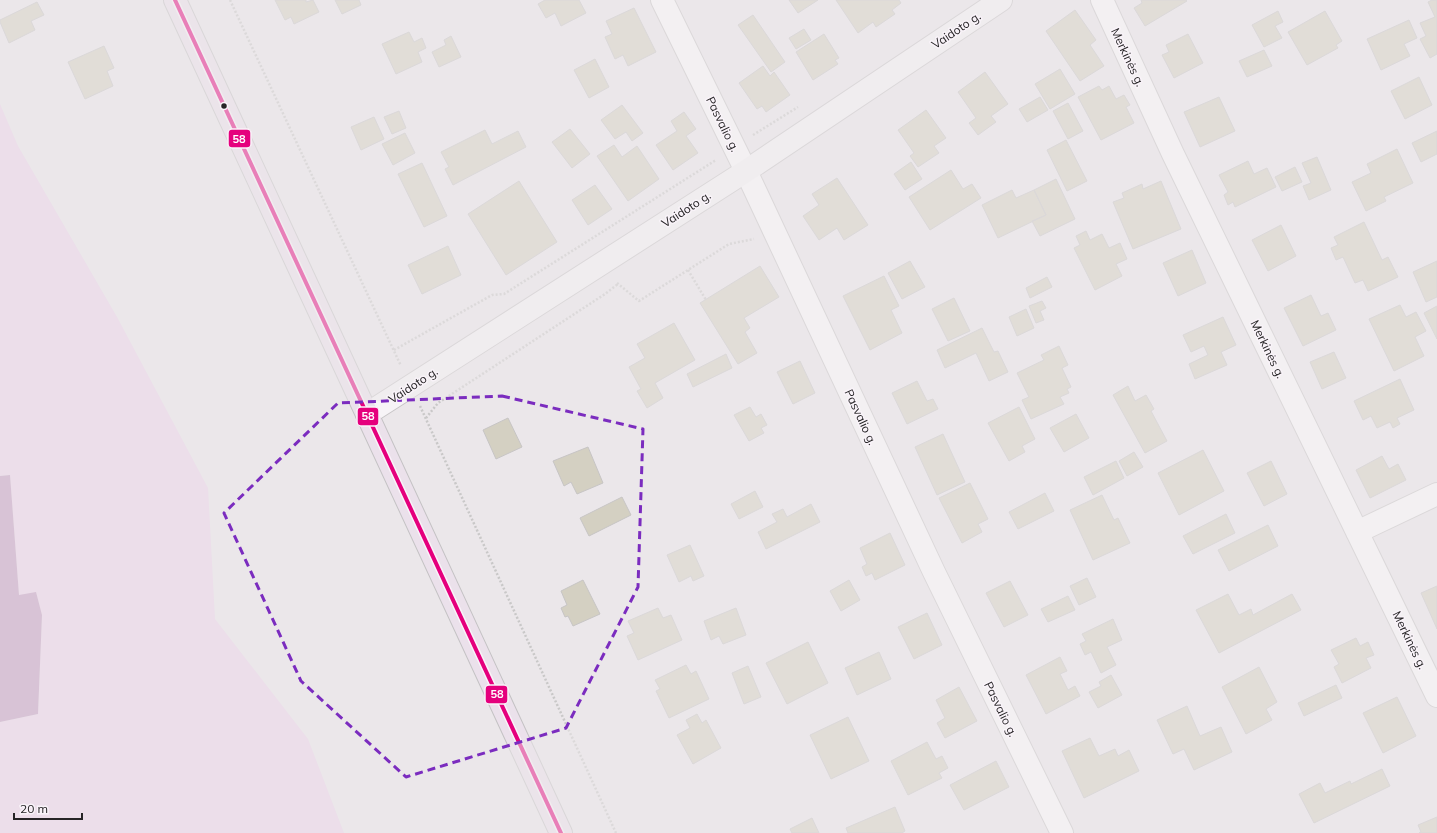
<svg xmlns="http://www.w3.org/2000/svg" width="1437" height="833" font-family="Mulish,sans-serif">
  <rect width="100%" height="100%" fill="#ebe7ea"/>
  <path fill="#edd2eb" d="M 0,104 L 18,146 L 117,317 L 208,488 L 215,619 L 308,739 L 344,833 L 0,833 L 0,722 L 38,714 L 42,615 L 36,593 L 19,596 L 10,475 L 0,476 Z"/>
  <path fill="#c098be" d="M 10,475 L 19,595 L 36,592 L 42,615 L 38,714 L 0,722 L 0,476 Z"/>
  <path fill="#d4d0c2" stroke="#c7c5c5" d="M 275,0 L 306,0 L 306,2 L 313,0 L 319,12 L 294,24 L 291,17 L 285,20 Z
    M 335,0 L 359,0 L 361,5 L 342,14 Z
    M 545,0 L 579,0 L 586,13 L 561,26 L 555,13 L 546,18 L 538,4 Z
    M 789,0 L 818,0 L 798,13 Z
    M 836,0 L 899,0 L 901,3 L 892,10 L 895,14 L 876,27 L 873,22 L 858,33 Z
    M 1141,0 L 1186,0 L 1187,1 L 1145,26 L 1134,8 L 1142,3 Z
    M 1432,0 L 1437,0 L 1437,54 L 1430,58 L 1420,39 L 1426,36 L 1420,23 L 1435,17 L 1428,2 Z
    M 37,2 L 44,15 L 31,21 L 35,30 L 9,43 L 0,22 L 0,20 Z
    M 634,8 L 656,52 L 628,66 L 623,55 L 615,59 L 605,37 L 612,34 L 606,21 Z
    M 1075,10 L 1096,40 L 1090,45 L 1104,66 L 1080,81 L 1046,31 Z
    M 1278,11 L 1283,22 L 1275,26 L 1282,38 L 1264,47 L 1252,25 Z
    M 1325,11 L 1342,41 L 1336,45 L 1338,48 L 1307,65 L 1288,32 Z
    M 753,15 L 785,62 L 771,72 L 738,25 Z
    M 1409,20 L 1417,38 L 1404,44 L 1410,56 L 1381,70 L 1367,39 Z
    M 804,29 L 811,40 L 796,49 L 789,38 Z
    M 409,32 L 414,42 L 422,38 L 426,48 L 418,52 L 422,62 L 396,74 L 382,44 Z
    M 824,34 L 839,58 L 835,60 L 838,64 L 813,80 L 796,52 Z
    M 1188,34 L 1203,63 L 1174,78 L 1162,55 L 1169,52 L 1166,45 Z
    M 451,36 L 461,57 L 439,67 L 432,52 L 446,45 L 444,40 Z
    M 104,46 L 114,68 L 107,71 L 113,86 L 85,99 L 68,62 Z
    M 1264,50 L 1272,66 L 1247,77 L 1239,61 Z
    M 595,59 L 609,87 L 589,98 L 574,70 Z
    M 763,66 L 770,76 L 774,72 L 790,95 L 766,112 L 762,106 L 757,109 L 739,83 Z
    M 1060,69 L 1075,94 L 1050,109 L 1035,84 Z
    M 985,72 L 1008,104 L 991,116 L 996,122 L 978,135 L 969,123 L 976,118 L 958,92 Z
    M 1419,77 L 1432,105 L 1405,119 L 1391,91 Z
    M 1099,86 L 1102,90 L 1109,86 L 1116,99 L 1124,95 L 1130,105 L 1126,107 L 1134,123 L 1101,140 L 1078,97 Z
    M 1040,97 L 1048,110 L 1027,122 L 1019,109 Z
    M 1219,97 L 1235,131 L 1200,147 L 1184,112 Z
    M 1068,103 L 1083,131 L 1068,139 L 1053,111 Z
    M 622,105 L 643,133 L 632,141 L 626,132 L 615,139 L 601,120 Z
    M 926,110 L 946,138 L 934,146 L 939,153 L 918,167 L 910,156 L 914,153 L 898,130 Z
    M 399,111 L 406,128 L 392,134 L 384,117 Z
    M 684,112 L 696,129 L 686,136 L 698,153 L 673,170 L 656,145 L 677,131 L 671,121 Z
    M 374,117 L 384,139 L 361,150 L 351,127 Z
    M 570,129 L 590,154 L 572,168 L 552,142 Z
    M 485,130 L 492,144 L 518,131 L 526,147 L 453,185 L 445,169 L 449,167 L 441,152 Z
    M 1437,131 L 1437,154 L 1421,162 L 1412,143 Z
    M 405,133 L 415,153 L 393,165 L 382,144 Z
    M 1066,140 L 1087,181 L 1067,191 L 1047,150 Z
    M 614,145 L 622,157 L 637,146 L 659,179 L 628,201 L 597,156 Z
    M 1397,149 L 1413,183 L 1384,197 L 1386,201 L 1366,211 L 1352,182 L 1371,173 L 1367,164 Z
    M 1317,157 L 1331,190 L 1309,200 L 1303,186 L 1311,183 L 1302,163 Z
    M 1248,161 L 1254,174 L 1267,168 L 1276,187 L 1235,207 L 1233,202 L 1228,205 L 1224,195 L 1228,192 L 1219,175 Z
    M 911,162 L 922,179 L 905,190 L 894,174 Z
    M 422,163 L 447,216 L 424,227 L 398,174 Z
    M 1295,167 L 1302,182 L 1282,191 L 1275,177 Z
    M 951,170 L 963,189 L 972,184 L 981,198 L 930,230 L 909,197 Z
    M 837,178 L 868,225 L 844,240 L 837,228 L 819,240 L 803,216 L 819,205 L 812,194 Z
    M 1056,179 L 1075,219 L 1040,236 L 1032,221 L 1046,215 L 1034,190 Z
    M 519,181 L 557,242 L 506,275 L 468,214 Z
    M 1161,181 L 1181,229 L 1133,249 L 1113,202 L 1124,198 L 1122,193 L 1142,184 L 1143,189 Z
    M 595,185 L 612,209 L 588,225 L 572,200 Z
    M 1012,190 L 1016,198 L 1034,190 L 1046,215 L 998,238 L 982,205 Z
    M 1364,222 L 1382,260 L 1388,257 L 1398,277 L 1368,291 L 1363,280 L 1355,283 L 1343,257 L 1336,260 L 1331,248 L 1338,245 L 1334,237 Z
    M 1281,225 L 1296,256 L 1268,271 L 1252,240 Z
    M 1086,231 L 1090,240 L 1102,234 L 1109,248 L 1120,243 L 1127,259 L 1116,264 L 1122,276 L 1095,290 L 1074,248 L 1080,245 L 1076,236 Z
    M 448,246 L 461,275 L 422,294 L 408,265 Z
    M 1192,250 L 1206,283 L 1178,296 L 1163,263 Z
    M 910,261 L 925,287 L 902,299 L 888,273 Z
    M 1437,261 L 1437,297 L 1426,302 L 1413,272 Z
    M 760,266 L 779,297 L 744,318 L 750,328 L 745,332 L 757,353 L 738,364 L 700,303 Z
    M 884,276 L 899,306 L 891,310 L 902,333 L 870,350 L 843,296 Z
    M 1047,277 L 1052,287 L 1030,298 L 1026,288 Z
    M 1311,295 L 1321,316 L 1328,313 L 1336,330 L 1303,346 L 1284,308 Z
    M 954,298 L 970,331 L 948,341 L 932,309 Z
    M 1042,301 L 1046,308 L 1040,311 L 1044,320 L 1036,323 L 1029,306 Z
    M 1400,305 L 1406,317 L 1416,312 L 1426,331 L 1415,337 L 1424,356 L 1394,371 L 1369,319 Z
    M 1437,306 L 1437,339 L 1424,313 Z
    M 1026,309 L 1034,328 L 1017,336 L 1009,317 Z
    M 1223,317 L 1236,345 L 1221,352 L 1227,365 L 1195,379 L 1189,364 L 1208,355 L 1204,346 L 1191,352 L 1183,335 Z
    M 674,323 L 695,360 L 655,383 L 663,398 L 647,408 L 637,391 L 641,389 L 629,367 L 645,358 L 637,344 Z
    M 982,328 L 994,352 L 998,351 L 1008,372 L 989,381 L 976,353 L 945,368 L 937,350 Z
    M 1059,346 L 1068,365 L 1062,368 L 1071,387 L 1067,389 L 1069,393 L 1060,397 L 1064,404 L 1031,419 L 1022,400 L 1029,397 L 1017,373 L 1044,360 L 1041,355 Z
    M 1334,352 L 1346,378 L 1322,389 L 1310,362 Z
    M 726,354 L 732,368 L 693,387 L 687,374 Z
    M 800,361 L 815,393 L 793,404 L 777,372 Z
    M 1400,379 L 1414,410 L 1397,418 L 1400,424 L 1393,428 L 1390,422 L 1377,428 L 1371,416 L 1363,420 L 1354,401 Z
    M 917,381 L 927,401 L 933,399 L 938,409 L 907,424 L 892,393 Z
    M 1128,386 L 1135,401 L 1146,395 L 1154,409 L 1151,411 L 1167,441 L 1145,453 L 1113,395 Z
    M 750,407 L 756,417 L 761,414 L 767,425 L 761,428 L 764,433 L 749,441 L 734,415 Z
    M 1019,407 L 1035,439 L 1022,446 L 1025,452 L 1009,461 L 988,423 Z
    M 1076,414 L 1089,438 L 1064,452 L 1050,428 Z
    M 508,418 L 522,447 L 496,459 L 483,430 Z
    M 943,434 L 965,482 L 937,495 L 915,447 Z
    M 588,447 L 603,483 L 577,494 L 571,482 L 564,486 L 553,461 Z
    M 1203,450 L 1224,491 L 1179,515 L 1158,473 Z
    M 1134,452 L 1143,467 L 1127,476 L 1119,461 Z
    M 1382,456 L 1389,469 L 1398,464 L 1406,480 L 1370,498 L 1356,470 Z
    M 1116,461 L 1124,478 L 1093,495 L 1084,477 Z
    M 1271,461 L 1287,494 L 1264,506 L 1247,473 Z
    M 970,483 L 988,519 L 978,524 L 982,532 L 962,543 L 939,498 Z
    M 755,491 L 763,507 L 739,519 L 731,504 Z
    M 1045,493 L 1054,511 L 1018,529 L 1009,512 Z
    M 1102,495 L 1114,520 L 1118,518 L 1130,543 L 1093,560 L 1070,510 Z
    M 622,497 L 631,515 L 589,536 L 580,518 Z
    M 811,504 L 820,522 L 766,549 L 758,532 L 777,522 L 772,514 L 783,509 L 787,517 Z
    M 1226,514 L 1235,533 L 1193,554 L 1183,536 Z
    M 1268,525 L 1278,546 L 1229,571 L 1218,550 Z
    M 890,533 L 905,565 L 875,580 L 872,573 L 866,576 L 862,567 L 867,564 L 860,548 Z
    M 690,545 L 704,576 L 693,581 L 691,576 L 679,582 L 667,555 Z
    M 1087,578 L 1096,597 L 1079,605 L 1070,586 Z
    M 583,580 L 600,614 L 573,626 L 568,616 L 565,617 L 561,608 L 567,605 L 561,591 Z
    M 849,580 L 860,600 L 841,611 L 830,591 Z
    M 1010,581 L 1028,615 L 1004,627 L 986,593 Z
    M 1437,586 L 1437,629 L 1421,593 Z
    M 1228,594 L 1239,615 L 1251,609 L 1253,615 L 1292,594 L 1301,610 L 1219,653 L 1196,610 Z
    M 1068,596 L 1075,610 L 1048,622 L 1041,609 Z
    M 658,608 L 663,618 L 671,615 L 682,640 L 638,660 L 627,636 L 634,633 L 628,621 Z
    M 736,608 L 746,635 L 723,644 L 719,636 L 711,640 L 704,621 Z
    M 927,613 L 942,645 L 914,659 L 898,627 Z
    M 1113,619 L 1122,640 L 1107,647 L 1116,665 L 1101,673 L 1091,652 L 1085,655 L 1080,644 L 1086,641 L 1082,634 Z
    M 1356,638 L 1360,646 L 1368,642 L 1374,655 L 1366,658 L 1371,668 L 1342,683 L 1334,667 L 1339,664 L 1331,650 Z
    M 808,642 L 828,683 L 787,704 L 766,663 Z
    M 879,652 L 891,679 L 857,695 L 845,668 Z
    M 1060,657 L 1067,671 L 1060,674 L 1068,690 L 1075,686 L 1080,696 L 1046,714 L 1026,675 Z
    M 686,665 L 691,674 L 696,671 L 709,699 L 669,718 L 656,691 L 660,689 L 655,680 Z
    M 748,666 L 761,697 L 744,704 L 732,673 Z
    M 1259,667 L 1277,702 L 1266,709 L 1272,720 L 1246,734 L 1222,687 Z
    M 1111,675 L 1122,695 L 1098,708 L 1089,692 L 1101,686 L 1099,682 Z
    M 1336,685 L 1342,698 L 1304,716 L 1298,703 Z
    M 959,687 L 977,721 L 945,738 L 937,723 L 945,718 L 936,700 Z
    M 1397,697 L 1416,736 L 1383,753 L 1363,713 Z
    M 1187,706 L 1200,736 L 1221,727 L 1232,752 L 1194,770 L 1184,749 L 1173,754 L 1157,720 Z
    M 697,714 L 702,723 L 706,720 L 721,748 L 693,764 L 677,735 L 690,728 L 686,720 Z
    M 848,717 L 869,761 L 831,779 L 810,735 Z
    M 1090,738 L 1099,756 L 1115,749 L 1118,756 L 1129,750 L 1139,771 L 1084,798 L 1062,751 Z
    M 927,742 L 936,759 L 942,756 L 948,768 L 939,773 L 942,778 L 908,795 L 891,761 Z
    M 996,761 L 1009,787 L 964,810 L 950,785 Z
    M 1382,769 L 1390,786 L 1314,823 L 1299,794 L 1320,783 L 1325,793 L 1350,781 L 1351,784 Z
    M 895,807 L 905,831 L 902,833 L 848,833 L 846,828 Z
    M 1437,817 L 1437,833 L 1419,833 L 1421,832 L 1418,825 Z
    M 812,818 L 819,833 L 792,833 L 790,829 Z"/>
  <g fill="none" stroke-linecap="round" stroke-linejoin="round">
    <g stroke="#c8c5c7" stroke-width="24">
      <path id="street" d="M 662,0 L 746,171 L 934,572 L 1062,833
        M 1102,0 L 1173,154 L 1437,696
        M 1357,532 L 1437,494"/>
    </g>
    <g stroke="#c8c5c7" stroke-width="24">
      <path id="secondary" d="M 367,414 L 746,171 L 1001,0"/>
    </g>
    <g stroke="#c4c2c4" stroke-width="24">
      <path id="highway" d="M 175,0 L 561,833"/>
    </g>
    <path stroke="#c9c8c8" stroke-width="2.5" stroke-dasharray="2 2" stroke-linecap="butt" d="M 230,0 L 401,366
      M 753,135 L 798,107
      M 688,270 L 706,300
      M 617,283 L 639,301 L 729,244 L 754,239
      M 394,350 L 492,295 L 504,294 L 716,160
      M 420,406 L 616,833
      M 426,418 L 438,403 L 605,294 L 618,284"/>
    <use href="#street" stroke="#fcfbfc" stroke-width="22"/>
    <use href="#secondary" stroke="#f7f4f7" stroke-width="22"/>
    <use href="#highway" stroke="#ebe1eb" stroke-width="22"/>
    <g stroke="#f9f3f9" stroke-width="7">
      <path id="bus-1" d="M 175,0 L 561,833"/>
    </g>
    <use href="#bus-1" stroke="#e5007d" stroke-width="4"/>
  </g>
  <path d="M0 0H1437V833H0ZM 502,396 L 643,429 L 638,587 L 566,728 L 406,777 L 301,681 L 224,513 L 338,403 Z" fill="#ebe7ea" fill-opacity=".55" fill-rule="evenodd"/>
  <path fill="none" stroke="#7b2cbf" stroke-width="3" stroke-dasharray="8 5" stroke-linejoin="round" d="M 502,396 L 643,429 L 638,587 L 566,728 L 406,777 L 301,681 L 224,513 L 338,403 Z"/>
  <circle fill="#262426" stroke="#f9f3f9" stroke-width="1.5" cx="224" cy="106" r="3.5"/>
  <g text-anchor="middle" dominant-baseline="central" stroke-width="3" stroke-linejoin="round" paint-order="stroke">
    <g font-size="12" fill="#262426" stroke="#f9f3f9">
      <text transform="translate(956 30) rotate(-34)">Vaidoto g.</text>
      <text transform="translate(1128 57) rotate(65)">Merkinės g.</text>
      <text transform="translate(723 124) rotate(64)">Pasvalio g.</text>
      <text transform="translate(686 209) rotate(-33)">Vaidoto g.</text>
      <text transform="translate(1268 349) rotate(64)">Merkinės g.</text>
      <text transform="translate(413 385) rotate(-33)">Vaidoto g.</text>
      <text transform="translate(861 417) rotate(65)">Pasvalio g.</text>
      <text transform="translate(1410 640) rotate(64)">Merkinės g.</text>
      <text transform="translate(1001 709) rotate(64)">Pasvalio g.</text>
    </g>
  </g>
  <g stroke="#f9f3f9" stroke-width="1.5">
    <rect x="228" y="129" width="23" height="19" rx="4" fill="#e5007d"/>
    <rect x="357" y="407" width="22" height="19" rx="4" fill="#e5007d"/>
    <rect x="485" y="685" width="23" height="19" rx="4" fill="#e5007d"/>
  </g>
  <g font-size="11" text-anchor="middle" font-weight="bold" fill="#fff">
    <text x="239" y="143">58</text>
    <text x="368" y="420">58</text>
    <text x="497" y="698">58</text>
  </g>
  <path d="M14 813v6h68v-6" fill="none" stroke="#262426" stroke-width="2"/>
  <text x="20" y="813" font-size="12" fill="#262426" stroke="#f9f3f9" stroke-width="3" paint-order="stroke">20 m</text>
</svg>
